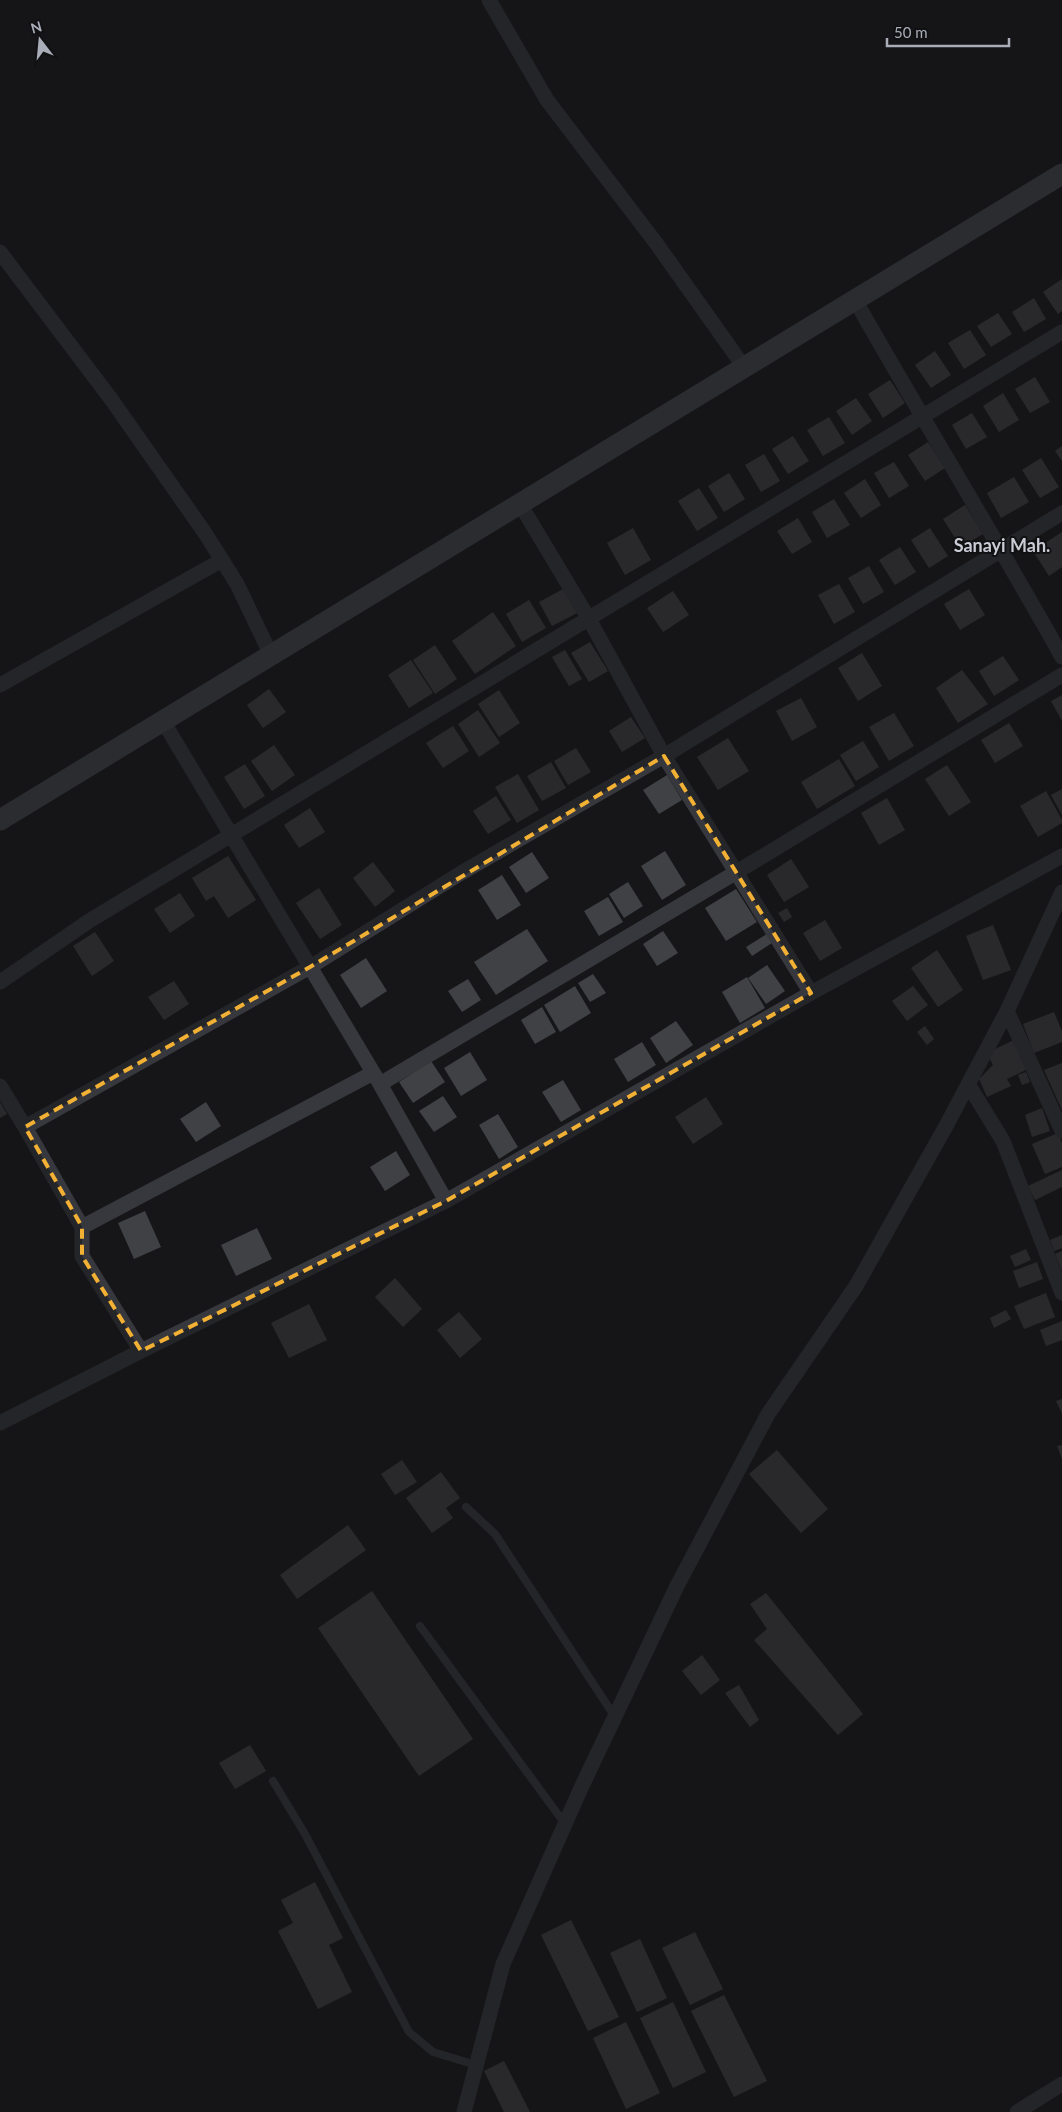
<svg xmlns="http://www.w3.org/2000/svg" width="1062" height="2112" font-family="Lato,sans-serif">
  <rect width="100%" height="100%" fill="#161618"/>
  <path fill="#404145" d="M 1062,279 L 1062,311 L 1058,314 L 1043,292 Z
    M 1034,298 L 1046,319 L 1024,332 L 1012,312 Z
    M 998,313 L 1012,334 L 991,347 L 977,326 Z
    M 970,330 L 986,355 L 964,369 L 948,343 Z
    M 935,351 L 951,375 L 931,388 L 915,365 Z
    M 1035,377 L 1050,402 L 1030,413 L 1015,389 Z
    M 890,380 L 905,403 L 883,418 L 868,394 Z
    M 1003,393 L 1019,420 L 999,432 L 983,406 Z
    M 856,398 L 872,421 L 852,435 L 836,411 Z
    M 972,413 L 987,437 L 966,449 L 952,425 Z
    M 829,417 L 845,443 L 823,456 L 807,430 Z
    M 793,436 L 809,461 L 788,474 L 772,449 Z
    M 928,442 L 945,468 L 925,481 L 908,455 Z
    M 1062,446 L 1062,461 L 1055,451 Z
    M 764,454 L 780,481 L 761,492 L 745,465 Z
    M 1041,458 L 1059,487 L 1040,498 L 1022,470 Z
    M 894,462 L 909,486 L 889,498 L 874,473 Z
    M 729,473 L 745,499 L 724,512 L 708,486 Z
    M 1014,477 L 1029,502 L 1001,518 L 987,493 Z
    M 865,479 L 881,505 L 861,518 L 844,493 Z
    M 699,488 L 718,518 L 697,531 L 678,501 Z
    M 834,499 L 850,525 L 827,538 L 812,512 Z
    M 965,505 L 983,534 L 961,547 L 943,519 Z
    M 798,518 L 812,542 L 792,554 L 777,531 Z
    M 633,528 L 651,560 L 625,575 L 607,543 Z
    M 930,528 L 948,556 L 929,568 L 911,540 Z
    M 1062,532 L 1062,567 L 1049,576 L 1033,551 Z
    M 900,547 L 916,572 L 895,585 L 879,560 Z
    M 869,566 L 884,592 L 863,604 L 848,578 Z
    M 839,584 L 855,612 L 834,624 L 818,595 Z
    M 565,588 L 579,612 L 552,626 L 539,602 Z
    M 969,589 L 985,615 L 960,630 L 944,604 Z
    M 673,591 L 689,615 L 663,632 L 647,608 Z
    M 529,600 L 546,628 L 522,642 L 506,614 Z
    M 493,612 L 516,646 L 475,674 L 452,641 Z
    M 590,642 L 608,671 L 589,682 L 571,653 Z
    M 435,645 L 457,679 L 435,694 L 413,660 Z
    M 565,650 L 582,679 L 569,686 L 552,657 Z
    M 862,653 L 882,686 L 858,701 L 838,668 Z
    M 1003,656 L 1019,680 L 994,696 L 979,671 Z
    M 411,660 L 433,693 L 409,708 L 388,675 Z
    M 962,670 L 988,704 L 958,723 L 936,688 Z
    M 269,689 L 286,712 L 263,728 L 247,705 Z
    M 499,690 L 520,723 L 499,737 L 478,704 Z
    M 1062,695 L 1062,721 L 1051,701 Z
    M 801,698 L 817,727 L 792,741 L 776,711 Z
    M 478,710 L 500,743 L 479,757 L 458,724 Z
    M 894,713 L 914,746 L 889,761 L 869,727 Z
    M 631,717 L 645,738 L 622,752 L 609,731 Z
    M 1009,723 L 1023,746 L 995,763 L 981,740 Z
    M 453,726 L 469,751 L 443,768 L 426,743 Z
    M 728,738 L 749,771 L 718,790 L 697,757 Z
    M 863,741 L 879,767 L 856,781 L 840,755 Z
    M 274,745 L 295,775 L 272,791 L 251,761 Z
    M 576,748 L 591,772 L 568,785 L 554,761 Z
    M 839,759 L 855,786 L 817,809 L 801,782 Z
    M 551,762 L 566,788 L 542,801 L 527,776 Z
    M 245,764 L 265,796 L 244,809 L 224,777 Z
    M 947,765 L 971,802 L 949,816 L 925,779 Z
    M 518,774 L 539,810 L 517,823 L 495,787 Z
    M 667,775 L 682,800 L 659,814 L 643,790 Z
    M 1062,789 L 1062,815 L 1051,795 Z
    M 1046,791 L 1062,820 L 1062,823 L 1038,837 L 1020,806 Z
    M 496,796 L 511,820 L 488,834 L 473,811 Z
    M 887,798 L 905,830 L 879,845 L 861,813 Z
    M 310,808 L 325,832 L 299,848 L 284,825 Z
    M 665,851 L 686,885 L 662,900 L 641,866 Z
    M 532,852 L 549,878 L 526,893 L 509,867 Z
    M 228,856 L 256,900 L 228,918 L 214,896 L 206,901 L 192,878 Z
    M 791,859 L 809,887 L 784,902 L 767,875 Z
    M 373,862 L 395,891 L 375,907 L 353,878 Z
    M 502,875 L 521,905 L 497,920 L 478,890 Z
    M 628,882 L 643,906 L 624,918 L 609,894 Z
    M 319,888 L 342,925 L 320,939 L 296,903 Z
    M 736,889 L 757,922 L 726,941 L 705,908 Z
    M 180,893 L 195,916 L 170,933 L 154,909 Z
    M 608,897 L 623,922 L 599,936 L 584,911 Z
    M 787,908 L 792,917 L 784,922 L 778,913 Z
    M 825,920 L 842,948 L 820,961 L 803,933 Z
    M 993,925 L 1011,970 L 983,980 L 966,936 Z
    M 527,929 L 548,961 L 496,995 L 474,962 Z
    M 663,931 L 678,953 L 657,966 L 643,944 Z
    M 95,932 L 114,961 L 92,976 L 73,946 Z
    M 770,932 L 775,941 L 752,956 L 746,947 Z
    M 937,950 L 963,990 L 938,1007 L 911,968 Z
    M 366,958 L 387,991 L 361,1008 L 340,975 Z
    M 767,965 L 785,991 L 766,1004 L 748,978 Z
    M 593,974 L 606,993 L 590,1002 L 578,983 Z
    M 747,977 L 765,1008 L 740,1023 L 722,992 Z
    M 468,979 L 481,1000 L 462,1012 L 448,991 Z
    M 174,981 L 189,1004 L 164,1020 L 148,997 Z
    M 575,986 L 591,1013 L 560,1032 L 544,1005 Z
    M 913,986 L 928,1005 L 907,1021 L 892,1001 Z
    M 542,1007 L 556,1032 L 535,1044 L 521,1020 Z
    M 1054,1012 L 1062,1031 L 1062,1042 L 1034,1053 L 1023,1024 Z
    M 676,1021 L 693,1045 L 666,1063 L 650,1038 Z
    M 925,1026 L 934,1039 L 927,1045 L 917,1032 Z
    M 1016,1039 L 1030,1068 L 1007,1079 L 1011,1086 L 987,1097 L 979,1079 L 993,1065 L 987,1053 Z
    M 642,1042 L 656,1065 L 628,1082 L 614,1059 Z
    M 470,1052 L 487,1080 L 461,1096 L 444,1068 Z
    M 431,1061 L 445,1082 L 413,1103 L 399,1082 Z
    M 1062,1063 L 1062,1110 L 1044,1070 Z
    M 1026,1072 L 1030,1082 L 1022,1085 L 1018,1075 Z
    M 563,1080 L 581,1110 L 561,1122 L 542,1092 Z
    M 443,1096 L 457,1117 L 434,1132 L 419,1111 Z
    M 706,1097 L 723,1124 L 693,1144 L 675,1117 Z
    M 0,1102 L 7,1114 L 0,1118 Z
    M 206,1102 L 221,1126 L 196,1142 L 180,1119 Z
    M 1042,1108 L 1050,1131 L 1032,1137 L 1025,1115 Z
    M 498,1114 L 518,1147 L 499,1159 L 479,1125 Z
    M 1058,1133 L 1062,1143 L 1062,1167 L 1045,1174 L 1032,1144 Z
    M 396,1151 L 410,1175 L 385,1191 L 370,1167 Z
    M 1062,1170 L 1062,1187 L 1035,1200 L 1028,1186 Z
    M 145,1211 L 161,1247 L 134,1259 L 118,1223 Z
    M 257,1228 L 272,1259 L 236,1276 L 221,1245 Z
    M 1062,1235 L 1062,1248 L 1054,1251 L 1050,1240 Z
    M 1026,1249 L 1031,1260 L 1015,1267 L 1010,1256 Z
    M 1062,1251 L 1062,1271 L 1055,1254 Z
    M 1037,1262 L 1043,1279 L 1019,1288 L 1013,1271 Z
    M 395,1278 L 422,1309 L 403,1327 L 375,1297 Z
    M 1046,1293 L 1055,1317 L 1024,1329 L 1014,1306 Z
    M 309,1304 L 327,1340 L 289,1358 L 271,1323 Z
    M 1006,1310 L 1011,1319 L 994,1328 L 990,1318 Z
    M 459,1312 L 482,1339 L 460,1358 L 437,1330 Z
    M 1062,1321 L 1062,1340 L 1046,1346 L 1040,1330 Z
    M 1062,1399 L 1062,1414 L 1056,1401 Z
    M 1062,1445 L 1062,1459 L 1057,1446 Z
    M 777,1450 L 828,1509 L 801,1533 L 749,1474 Z
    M 402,1460 L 417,1482 L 395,1495 L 381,1474 Z
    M 441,1472 L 460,1498 L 446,1508 L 453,1518 L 432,1533 L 406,1498 Z
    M 348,1525 L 366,1550 L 297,1599 L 280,1575 Z
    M 372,1591 L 473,1739 L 419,1776 L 318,1628 Z
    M 766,1593 L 863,1714 L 838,1735 L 754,1640 L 767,1629 L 750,1604 Z
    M 702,1655 L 720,1680 L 701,1695 L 682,1671 Z
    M 739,1685 L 759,1720 L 750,1727 L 725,1693 Z
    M 250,1745 L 266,1771 L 235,1789 L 219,1763 Z
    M 315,1882 L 343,1938 L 329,1945 L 352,1992 L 318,2009 L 278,1931 L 293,1923 L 281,1900 Z
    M 571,1920 L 619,2017 L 588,2031 L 541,1935 Z
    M 695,1932 L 723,1989 L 690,2005 L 662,1948 Z
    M 640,1939 L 667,1998 L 637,2012 L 610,1953 Z
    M 724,1995 L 767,2081 L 734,2097 L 691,2011 Z
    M 673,2002 L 706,2072 L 673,2088 L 640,2018 Z
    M 626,2022 L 660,2093 L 626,2109 L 593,2038 Z
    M 504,2061 L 530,2112 L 504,2112 L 484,2071 Z"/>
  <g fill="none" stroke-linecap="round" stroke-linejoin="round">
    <path stroke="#37383d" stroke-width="8" d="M 466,1507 L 495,1534 L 615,1717
      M 420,1626 L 565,1824
      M 273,1781 L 305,1834 L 409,2032 L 433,2052 L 476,2065"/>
    <path stroke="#37383d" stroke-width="15" d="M 489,0 L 547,100 L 656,243 L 744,367
      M 0,252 L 111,399 L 205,533 L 237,584 L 271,655
      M 855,300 C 923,420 995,537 1062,657
      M 520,504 L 589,619 L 664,756 L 811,993
      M 0,685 L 222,560
      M 163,721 L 380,1084 L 446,1201
      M 0,982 L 89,921 L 1062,332
      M 1007,1011 L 1062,1131
      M 380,1084 L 735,873 L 1062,675
      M 968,1084 L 1003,1141 L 1062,1293
      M 0,1086 L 25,1127 L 310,967 L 461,873 L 664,756 L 1062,513
      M 25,1127 L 82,1227 L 82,1256 L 141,1351 L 446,1201 L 811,993 L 1062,856
      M 82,1227 L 373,1073
      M 0,1423 L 141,1351
      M 464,2112 L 503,1964 L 581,1788 L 677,1586 L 768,1414 L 856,1286 L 946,1126 L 1007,1011 L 1062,892
      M 1017,2112 L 1062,2084"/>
    <path stroke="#45474d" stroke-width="21" d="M 0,820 L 1062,174"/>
  </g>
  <path d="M0 0H1062V2112H0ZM 664,756 L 811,993 L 446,1201 L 141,1351 L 82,1256 L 82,1227 L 25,1127 L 310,967 Z" fill="#161618" fill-opacity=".55" fill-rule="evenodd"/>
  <path fill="none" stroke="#f2b134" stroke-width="4" stroke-dasharray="10 6" stroke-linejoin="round" d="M 664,756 L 811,993 L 446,1201 L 141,1351 L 82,1256 L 82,1227 L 25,1127 L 310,967 Z"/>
  <g text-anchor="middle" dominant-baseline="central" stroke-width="4" stroke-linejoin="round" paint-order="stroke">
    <g font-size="18" font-weight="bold" fill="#c9ccd4" stroke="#111113">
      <text x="1002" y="545">Sanayi Mah.</text>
    </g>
  </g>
  <g transform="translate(40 40) rotate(344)" stroke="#111113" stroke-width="4" paint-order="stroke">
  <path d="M0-4L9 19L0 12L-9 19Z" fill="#a8adb8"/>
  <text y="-8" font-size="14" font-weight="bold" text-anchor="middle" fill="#a8adb8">N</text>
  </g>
  <path d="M887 38v8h122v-8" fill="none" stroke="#a8adb8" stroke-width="2.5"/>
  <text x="894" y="38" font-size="15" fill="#a8adb8" stroke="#111113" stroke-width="4" paint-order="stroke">50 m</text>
</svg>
